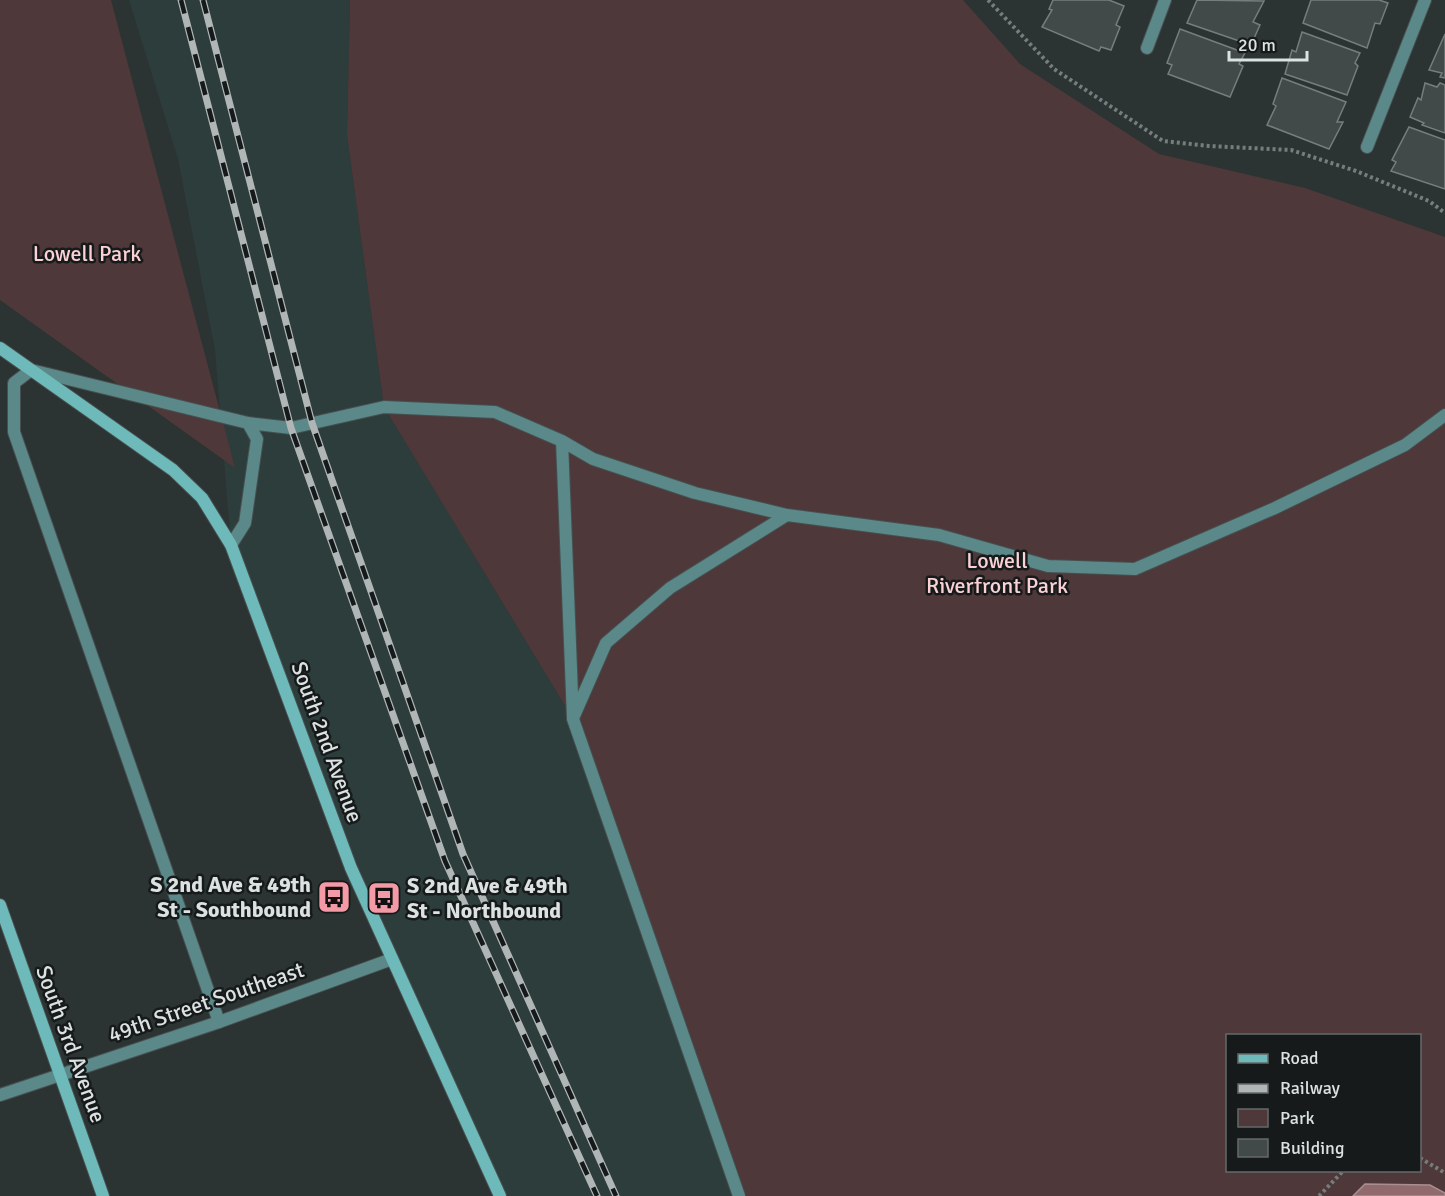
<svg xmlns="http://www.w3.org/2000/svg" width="1445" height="1196" font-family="Signika,sans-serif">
  <rect width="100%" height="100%" fill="#2b3333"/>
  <path fill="#2d3d3c" d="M 129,0 L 350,0 L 347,135 L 384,407 L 573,719 L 739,1196 L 500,1196 L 392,959 L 231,545 L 215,350 L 178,159 Z"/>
  <path fill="#4e383a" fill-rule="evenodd" d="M 0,0 L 111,0 L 235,468 L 0,300 Z
    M 350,0 L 963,0 L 1020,64 L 1159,154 L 1305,188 L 1445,237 L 1445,1196 L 739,1196 L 573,719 L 384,407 L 347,135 ZM 1228,1036 L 1420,1036 L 1420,1170 L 1228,1170 Z"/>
  <path fill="#916a6e" stroke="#a88e90" stroke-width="1.5" d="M 1365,1184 L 1430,1185 L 1445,1193 L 1445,1196 L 1353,1196 Z"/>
  <path fill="#414949" stroke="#757d7d" stroke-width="1.5" d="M 1053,0 L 1109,0 L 1124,6 L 1116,25 L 1120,27 L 1111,50 L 1101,47 L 1099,51 L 1042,27 L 1052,10 L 1049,9 Z
    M 1197,0 L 1264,1 L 1253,22 L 1260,25 L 1251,45 L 1187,23 Z
    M 1311,0 L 1379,0 L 1388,3 L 1380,24 L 1375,23 L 1367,48 L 1303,23 Z
    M 1180,29 L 1245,53 L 1239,64 L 1243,66 L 1230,97 L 1168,74 L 1172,65 L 1167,63 Z
    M 1302,32 L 1360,53 L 1355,63 L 1358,66 L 1347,95 L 1285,74 L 1292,50 L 1296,52 Z
    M 1445,34 L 1445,78 L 1440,77 L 1442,73 L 1429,70 Z
    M 1282,78 L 1346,102 L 1337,122 L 1343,122 L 1329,149 L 1267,125 L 1276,106 L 1273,104 Z
    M 1425,83 L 1437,87 L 1440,83 L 1445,85 L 1445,133 L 1422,125 L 1424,123 L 1410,117 L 1418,98 L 1421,100 Z
    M 1409,127 L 1445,140 L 1445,189 L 1391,171 L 1396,162 L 1392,160 Z"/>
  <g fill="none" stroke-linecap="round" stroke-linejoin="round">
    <g stroke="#474f4f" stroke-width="14">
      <path id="lane" d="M 1147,48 L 1165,0
        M 1367,147 L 1425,0
        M 248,423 L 291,428 L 384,407 L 495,412 L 562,441 L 573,719 L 739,1196
        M 562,441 L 593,459 L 695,493 L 787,515 L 939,535 L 1048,566 L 1135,569 L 1275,508 L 1405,445 L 1445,415
        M 574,716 L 606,643 L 670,588 L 787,515
        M 219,1022 L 14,432 L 14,383 L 31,370 L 248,423 L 257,439 L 245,523 L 231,545"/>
    </g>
    <g stroke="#474f4f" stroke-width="14">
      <path id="street" d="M 0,1095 L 219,1022 L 392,959"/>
    </g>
    <g stroke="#474f4f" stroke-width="14">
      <path id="secondary" d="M 0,348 L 173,470 L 202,498 L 231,545 L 351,868 L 500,1196
        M 0,905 L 103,1196"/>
    </g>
    <path stroke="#767d7d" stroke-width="4" stroke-dasharray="3 3" stroke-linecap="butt" d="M 988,0 L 1054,69 L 1163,141 L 1209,146 L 1291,150 L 1356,171 L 1429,201 L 1445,213
      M 1420,1158 L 1445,1173
      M 1319,1196 L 1344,1170"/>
    <use href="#lane" stroke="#5b8888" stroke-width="12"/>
    <use href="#street" stroke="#5b8888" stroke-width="12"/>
    <use href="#secondary" stroke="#6eb9b9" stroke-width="12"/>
    <g stroke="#b0b6b6" stroke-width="7">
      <path id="rail" d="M 181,0 L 291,428 L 445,861 L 597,1196
        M 203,0 L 312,423 L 463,854 L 616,1196"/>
    </g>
    <use href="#rail" stroke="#161a1a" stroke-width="4.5" stroke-dasharray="14" stroke-linecap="butt"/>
  </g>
  <defs>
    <g id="bus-square" transform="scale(1.725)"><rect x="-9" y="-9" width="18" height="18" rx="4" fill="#f49aa6" stroke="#161a1a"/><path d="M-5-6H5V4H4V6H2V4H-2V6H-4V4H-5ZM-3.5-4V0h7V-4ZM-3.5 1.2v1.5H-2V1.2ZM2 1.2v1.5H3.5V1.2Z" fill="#111"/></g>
  </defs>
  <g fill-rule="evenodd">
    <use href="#bus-square" x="334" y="897"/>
    <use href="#bus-square" x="384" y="898"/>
  </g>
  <g text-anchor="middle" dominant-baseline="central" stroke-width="5" stroke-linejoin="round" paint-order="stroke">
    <g font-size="22" fill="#fcd1d6" stroke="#161a1a">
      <text x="87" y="253">Lowell Park</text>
      <text x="997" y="560">Lowell<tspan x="997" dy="25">Riverfront Park</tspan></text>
    </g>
    <g font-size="22" fill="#dce1e1" stroke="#161a1a">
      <text transform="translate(327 742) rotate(70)">South 2nd Avenue</text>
      <text transform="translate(206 1002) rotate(-19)">49th Street Southeast</text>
      <text transform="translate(71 1044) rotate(70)">South 3rd Avenue</text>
    </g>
    <g font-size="22" font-weight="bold" fill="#dce1e1" stroke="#161a1a" text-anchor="end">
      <text x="311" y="884">S 2nd Ave &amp; 49th<tspan x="311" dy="25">St - Southbound</tspan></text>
      <text x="407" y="885" text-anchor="start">S 2nd Ave &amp; 49th<tspan x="407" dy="25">St - Northbound</tspan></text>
    </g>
  </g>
  <rect x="1226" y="1034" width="195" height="138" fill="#161a1a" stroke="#656a6a" stroke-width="1.5"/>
  <rect x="1238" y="1054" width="30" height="9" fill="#6eb9b9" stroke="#656a6a" stroke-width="1.5"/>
  <text x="1280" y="1064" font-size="18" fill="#dce1e1">Road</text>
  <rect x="1238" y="1084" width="30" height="9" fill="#b0b6b6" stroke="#656a6a" stroke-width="1.5"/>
  <text x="1280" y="1094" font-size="18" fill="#dce1e1">Railway</text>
  <rect x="1238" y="1109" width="30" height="18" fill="#4e383a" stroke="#656a6a" stroke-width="1.5"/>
  <text x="1280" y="1124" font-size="18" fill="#dce1e1">Park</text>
  <rect x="1238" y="1139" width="30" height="18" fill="#414949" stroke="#656a6a" stroke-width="1.5"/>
  <text x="1280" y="1154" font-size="18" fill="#dce1e1">Building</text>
  <path d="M1229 51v9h78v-9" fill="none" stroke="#dce1e1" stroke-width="3"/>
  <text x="1238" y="51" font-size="18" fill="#dce1e1" stroke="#161a1a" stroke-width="4.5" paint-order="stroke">20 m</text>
</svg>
